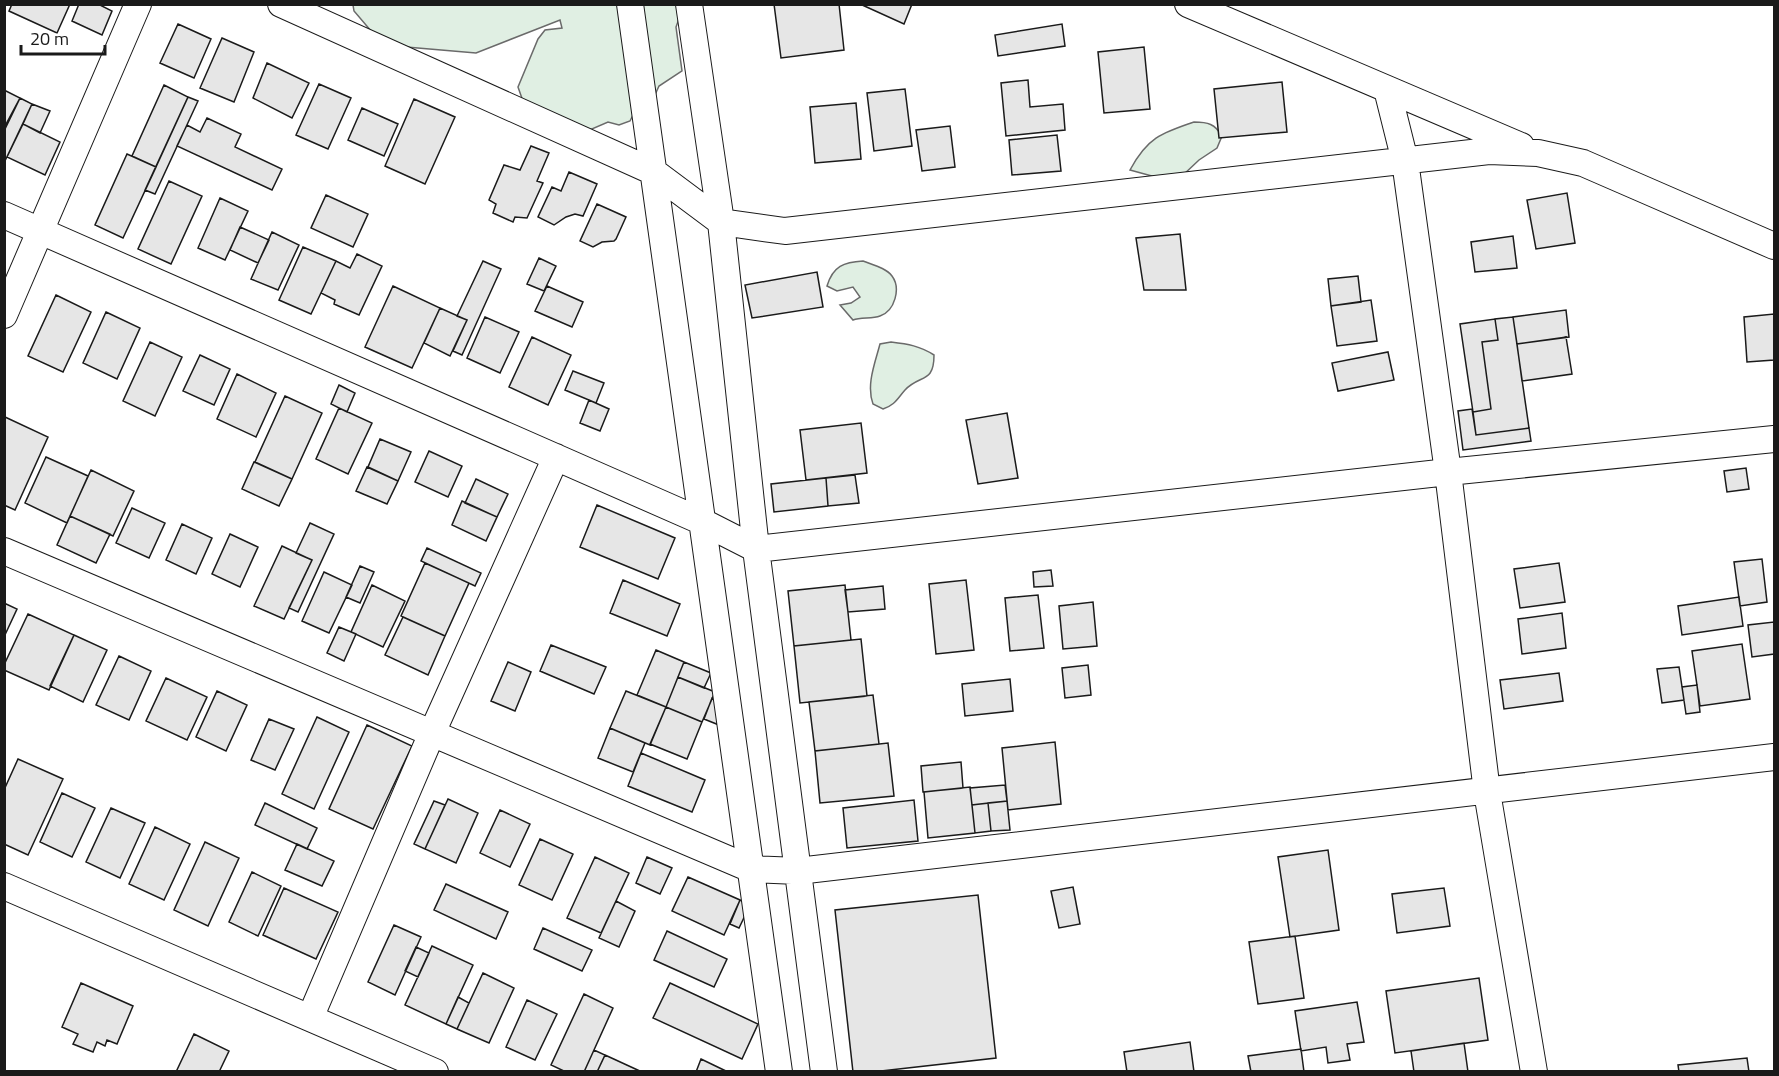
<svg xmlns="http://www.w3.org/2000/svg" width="1779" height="1076" font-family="'Titillium Web',sans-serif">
  <rect width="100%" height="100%" fill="#fff"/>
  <path fill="#e0efe3" stroke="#6a6a6a" stroke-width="1.5" d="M 353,5 L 684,5 L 676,27 L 682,71 L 659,86 L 654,97 L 635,111 L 630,121 L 619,125 L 608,122 L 585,132 L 525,107 L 518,87 L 538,39 L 545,30 L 562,28 L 560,20 L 476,53 L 383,45 L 354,11 Z
    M 1194,122 C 1208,122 1215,124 1222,136 L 1217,148 L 1199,160 L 1182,176 L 1159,178 L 1130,170 C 1147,138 1161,133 1194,122 Z
    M 863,261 C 873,265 886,268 892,276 C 901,288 895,311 880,316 C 872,319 861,317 853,320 L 840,305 L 851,303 L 860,297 L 853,287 L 837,291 L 827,286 C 833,266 844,262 863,261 Z
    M 891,342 C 908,344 920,346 934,355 C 934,384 920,374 905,390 C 897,399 895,405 883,409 L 873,404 C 866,385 875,363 880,344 Z"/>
  <path fill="#e6e6e6" stroke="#1a1a1a" stroke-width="1.5" d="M 12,4 L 70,4 L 57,33 L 9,11 Z
    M 79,4 L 98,4 L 112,11 L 102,35 L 72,21 Z
    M 774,4 L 839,4 L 844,50 L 781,58 Z
    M 860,4 L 912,4 L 904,24 Z
    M 178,24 L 211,39 L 194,78 L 160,63 Z
    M 1062,24 L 1065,46 L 998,56 L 995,35 Z
    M 222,38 L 254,52 L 234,102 L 200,88 Z
    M 1144,47 L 1150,109 L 1104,113 L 1098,52 Z
    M 267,63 L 309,83 L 292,118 L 253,98 Z
    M 1028,80 L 1030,107 L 1063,104 L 1065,130 L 1006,136 L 1001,83 Z
    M 1282,82 L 1287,132 L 1219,138 L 1214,89 Z
    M 319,84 L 351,98 L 328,149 L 296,135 Z
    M 164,85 L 188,97 L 156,167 L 132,156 Z
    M 905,89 L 912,146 L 874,151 L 867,93 Z
    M 4,90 L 20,98 L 5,129 L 4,128 Z
    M 188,97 L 198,101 L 155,194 L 145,190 Z
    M 20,98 L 32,104 L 4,163 L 4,128 Z
    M 414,99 L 455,117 L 425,184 L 385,166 Z
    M 856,103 L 861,159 L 815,163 L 810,107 Z
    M 32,104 L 50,111 L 40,133 L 23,124 Z
    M 362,108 L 398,124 L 384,156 L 348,140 Z
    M 207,118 L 241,134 L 235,147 L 282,169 L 272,190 L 177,146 L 187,125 L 200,132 Z
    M 23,124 L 60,142 L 45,175 L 7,157 Z
    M 950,126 L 955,167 L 922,171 L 916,130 Z
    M 1057,135 L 1061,171 L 1012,175 L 1009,140 Z
    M 531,146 L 549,153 L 537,181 L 543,183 L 527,218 L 515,217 L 513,222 L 493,213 L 496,204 L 489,200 L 504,165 L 520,170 Z
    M 127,154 L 156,167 L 123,238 L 95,225 Z
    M 569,172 L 597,184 L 583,216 L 575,214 L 566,217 L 554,225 L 538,217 L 552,187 L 561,191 Z
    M 169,181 L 202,196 L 171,264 L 138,249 Z
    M 1567,193 L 1575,243 L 1536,249 L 1527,200 Z
    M 326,195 L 368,214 L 353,247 L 311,228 Z
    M 220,198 L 248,211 L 225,260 L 198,248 Z
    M 597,204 L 626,217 L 616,239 L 614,241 L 602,242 L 593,247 L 580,241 Z
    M 240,227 L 269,240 L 258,263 L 230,250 Z
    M 272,232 L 299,245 L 278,290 L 251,279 Z
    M 1180,234 L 1186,290 L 1144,290 L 1136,238 Z
    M 1513,236 L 1517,268 L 1475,272 L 1471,242 Z
    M 303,247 L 336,261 L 311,314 L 279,300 Z
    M 357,254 L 382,266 L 359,315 L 334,304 L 335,300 L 321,293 L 336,261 L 350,268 Z
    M 539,258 L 556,266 L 544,291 L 527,284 Z
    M 483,261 L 501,269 L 462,355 L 453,351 L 467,320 L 457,316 Z
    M 817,272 L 823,307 L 752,318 L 745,285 Z
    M 1358,276 L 1361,302 L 1331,306 L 1328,279 Z
    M 393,286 L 440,308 L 412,368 L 365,347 Z
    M 547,286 L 583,302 L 572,327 L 535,311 Z
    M 56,295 L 91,312 L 63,372 L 28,356 Z
    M 1371,300 L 1377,341 L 1337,346 L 1331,306 Z
    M 440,308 L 467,320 L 450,356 L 424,343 Z
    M 1566,310 L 1569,337 L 1517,344 L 1513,317 Z
    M 106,312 L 140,328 L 117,379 L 83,363 Z
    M 1774,314 L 1774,360 L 1747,362 L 1744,317 Z
    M 485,317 L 519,332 L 500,373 L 467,358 Z
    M 1513,317 L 1529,428 L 1476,435 L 1473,412 L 1491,409 L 1482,342 L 1498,340 L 1495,319 Z
    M 1495,319 L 1498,340 L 1482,342 L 1491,409 L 1473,412 L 1460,324 Z
    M 532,337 L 571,355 L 548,405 L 509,387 Z
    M 1566,337 L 1572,374 L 1522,381 L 1517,344 Z
    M 150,342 L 182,357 L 155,416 L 123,401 Z
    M 1388,352 L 1394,380 L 1338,391 L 1332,363 Z
    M 200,355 L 230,369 L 214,405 L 183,391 Z
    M 573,371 L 604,383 L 596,403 L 565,390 Z
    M 237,374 L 276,393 L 256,437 L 217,419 Z
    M 339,385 L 355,393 L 347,412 L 331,404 Z
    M 285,396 L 322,413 L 292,479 L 255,462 Z
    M 589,400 L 609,409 L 600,431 L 580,423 Z
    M 339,408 L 372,423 L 348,474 L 316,459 Z
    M 1472,409 L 1476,435 L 1529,428 L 1531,441 L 1463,450 L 1458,411 Z
    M 1007,413 L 1018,478 L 978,484 L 966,420 Z
    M 5,417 L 48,437 L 15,510 L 4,505 Z
    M 861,423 L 867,473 L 806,480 L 800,430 Z
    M 380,439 L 411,452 L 398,481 L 368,467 Z
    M 429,451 L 462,466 L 448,497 L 415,482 Z
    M 46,457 L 88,476 L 67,523 L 25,503 Z
    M 254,462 L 292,479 L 279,506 L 242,489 Z
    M 367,467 L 398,481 L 387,504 L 356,491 Z
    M 1746,468 L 1749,489 L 1727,492 L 1724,471 Z
    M 91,470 L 134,491 L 113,536 L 70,516 Z
    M 855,475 L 859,503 L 828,506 L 826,478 Z
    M 826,478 L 828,506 L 774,512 L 771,484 Z
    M 476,479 L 508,494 L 497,517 L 465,503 Z
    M 462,501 L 497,517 L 486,541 L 452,525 Z
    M 597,505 L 675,538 L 658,579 L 580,547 Z
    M 132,508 L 165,523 L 149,558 L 116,543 Z
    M 70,516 L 110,534 L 96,563 L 57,545 Z
    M 310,523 L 334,534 L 298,612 L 289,608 L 312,560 L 296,553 Z
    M 182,524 L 212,538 L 196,574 L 166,560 Z
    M 230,534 L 258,547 L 240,587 L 212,574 Z
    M 282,546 L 312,560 L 284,619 L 254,606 Z
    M 427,548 L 481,573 L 475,586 L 421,561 Z
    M 1762,559 L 1767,602 L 1740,606 L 1734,562 Z
    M 425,563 L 469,583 L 445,636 L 401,616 Z
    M 1559,563 L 1565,602 L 1520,608 L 1514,569 Z
    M 360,566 L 374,572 L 360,603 L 346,597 Z
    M 1051,570 L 1053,586 L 1034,587 L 1033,572 Z
    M 324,572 L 352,585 L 329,633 L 302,621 Z
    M 623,580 L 680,604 L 667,636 L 610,613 Z
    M 966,580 L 974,650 L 936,654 L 929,584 Z
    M 372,585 L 405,601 L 383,647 L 351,632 Z
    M 845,585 L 851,640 L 794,646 L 788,591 Z
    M 883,586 L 885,609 L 848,612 L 845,590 Z
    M 1038,595 L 1044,648 L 1010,651 L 1005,598 Z
    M 1739,597 L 1743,626 L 1682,635 L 1678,606 Z
    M 1093,602 L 1097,646 L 1063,649 L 1059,606 Z
    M 4,603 L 17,609 L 4,637 Z
    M 1562,613 L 1566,648 L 1522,654 L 1518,619 Z
    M 28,614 L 74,635 L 49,690 L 4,670 L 4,665 Z
    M 403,617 L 445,636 L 428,675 L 385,655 Z
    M 1774,622 L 1774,654 L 1752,657 L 1748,625 Z
    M 339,627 L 356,634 L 344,661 L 327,653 Z
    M 74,635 L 107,650 L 83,702 L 50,686 Z
    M 861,639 L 867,696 L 800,703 L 794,646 Z
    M 1742,644 L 1750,699 L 1700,706 L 1692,651 Z
    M 551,645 L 606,667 L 594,694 L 540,671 Z
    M 656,650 L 684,662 L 666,707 L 637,695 Z
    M 119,656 L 151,671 L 129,720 L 96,705 Z
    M 508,662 L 531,672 L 515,711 L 491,701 Z
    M 684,662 L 711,673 L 704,688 L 678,677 Z
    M 1088,665 L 1091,695 L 1065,698 L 1062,668 Z
    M 1679,667 L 1684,700 L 1662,703 L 1657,669 Z
    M 1559,673 L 1563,701 L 1504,709 L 1500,680 Z
    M 678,677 L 715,692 L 702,722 L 666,707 Z
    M 166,678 L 207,697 L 187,740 L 146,721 Z
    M 1010,679 L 1013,711 L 965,716 L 962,684 Z
    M 1697,685 L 1700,712 L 1686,714 L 1682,687 Z
    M 217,691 L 247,705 L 226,751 L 196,737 Z
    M 626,691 L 666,707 L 650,745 L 610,728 Z
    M 873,695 L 879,744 L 815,751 L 809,702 Z
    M 712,698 L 721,703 L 724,727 L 704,719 Z
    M 666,707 L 702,722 L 687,759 L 650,744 Z
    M 317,717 L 349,732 L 314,809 L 282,794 Z
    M 269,719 L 294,729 L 275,770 L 251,760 Z
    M 367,725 L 412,746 L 373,829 L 329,809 Z
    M 610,728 L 645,743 L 633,772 L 598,758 Z
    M 1055,742 L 1061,804 L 1008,810 L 1002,748 Z
    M 888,743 L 894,796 L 820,803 L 815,751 Z
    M 641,753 L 705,780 L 692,812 L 628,786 Z
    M 18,759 L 63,779 L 28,855 L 4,844 L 4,790 Z
    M 961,762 L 963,788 L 923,792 L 921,766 Z
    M 1005,785 L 1007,801 L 972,805 L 970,788 Z
    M 970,787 L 975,833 L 928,838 L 924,792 Z
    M 62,793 L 95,808 L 72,857 L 40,842 Z
    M 448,799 L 478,813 L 456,863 L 425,849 Z
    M 914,800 L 918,841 L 847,848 L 843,808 Z
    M 434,801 L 445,805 L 425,849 L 414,844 Z
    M 1007,801 L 1010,830 L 991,831 L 988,803 Z
    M 265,803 L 317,828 L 307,849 L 255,825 Z
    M 988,803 L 991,831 L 975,833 L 972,805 Z
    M 111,808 L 145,823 L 120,878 L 86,862 Z
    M 500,810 L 530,824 L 510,867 L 480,853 Z
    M 155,827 L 190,844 L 164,900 L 129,884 Z
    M 540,839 L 573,854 L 552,900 L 519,885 Z
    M 205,842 L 239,858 L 208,926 L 174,910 Z
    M 297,844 L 334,861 L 322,886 L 285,870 Z
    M 1328,850 L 1339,930 L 1290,937 L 1278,857 Z
    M 595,857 L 629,873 L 601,933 L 567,918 Z
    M 647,857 L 672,868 L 660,894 L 636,883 Z
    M 252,872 L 281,886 L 258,936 L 229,922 Z
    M 688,877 L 740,900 L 724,935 L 672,911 Z
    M 446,884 L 508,912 L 496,939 L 434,910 Z
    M 1073,887 L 1080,924 L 1059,928 L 1051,891 Z
    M 284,888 L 338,912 L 316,959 L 263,935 Z
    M 1444,888 L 1450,926 L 1397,933 L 1392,894 Z
    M 978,895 L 996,1058 L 872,1072 L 853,1072 L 835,910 Z
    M 740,900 L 750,905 L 739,928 L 730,924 Z
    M 616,901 L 635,911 L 619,947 L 599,938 Z
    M 394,925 L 421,937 L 395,995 L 368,982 Z
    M 543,928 L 592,950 L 582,971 L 534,949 Z
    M 667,931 L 727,959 L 714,987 L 654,960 Z
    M 1295,936 L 1304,998 L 1258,1004 L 1249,942 Z
    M 432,946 L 473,965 L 446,1024 L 405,1005 Z
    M 416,947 L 429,953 L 418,977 L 405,971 Z
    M 483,973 L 514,988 L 489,1043 L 457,1029 Z
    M 1479,978 L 1488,1040 L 1395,1053 L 1386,991 Z
    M 81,983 L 133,1006 L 117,1044 L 107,1040 L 105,1046 L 97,1042 L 93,1052 L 73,1044 L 78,1034 L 62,1027 Z
    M 670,983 L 758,1024 L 742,1059 L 653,1018 Z
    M 584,994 L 613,1008 L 584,1072 L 566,1072 L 551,1065 Z
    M 458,997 L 469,1003 L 457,1029 L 446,1024 Z
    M 527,1000 L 557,1014 L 535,1060 L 506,1047 Z
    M 1357,1002 L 1364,1042 L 1347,1044 L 1350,1060 L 1328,1063 L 1326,1047 L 1301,1051 L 1295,1011 Z
    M 194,1034 L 229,1051 L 219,1072 L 176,1072 Z
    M 1190,1042 L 1194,1072 L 1127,1072 L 1124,1052 Z
    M 1464,1043 L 1468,1072 L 1414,1072 L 1411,1051 Z
    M 1301,1049 L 1304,1072 L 1251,1072 L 1248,1056 Z
    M 594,1050 L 605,1055 L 597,1072 L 584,1072 Z
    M 605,1055 L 642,1072 L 597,1072 Z
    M 1747,1058 L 1749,1072 L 1679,1072 L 1678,1065 Z
    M 701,1059 L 728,1072 L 696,1072 Z"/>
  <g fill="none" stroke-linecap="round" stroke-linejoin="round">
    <g stroke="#1a1a1a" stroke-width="28">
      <path id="minor" d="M 281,4 L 654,172 L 721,222 L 785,231 L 1489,151 L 1538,153 L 1583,163 L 1774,246
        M 630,4 L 779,1072
        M 689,4 L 721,222 L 756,549 L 824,1072
        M 1188,4 L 1521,146
        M 1387,89 L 1405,161 L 1448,472 L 1487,792 L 1534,1072
        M 4,215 L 701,521 L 756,549 L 1448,472 L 1774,439
        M 4,315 L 138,4
        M 4,551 L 751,869 L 798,871 L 1774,757
        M 4,886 L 435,1072
        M 310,1018 L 432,733 L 556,457"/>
    </g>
    <use href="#minor" stroke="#fff" stroke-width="26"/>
  </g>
  <rect width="1779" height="1076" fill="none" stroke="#1a1a1a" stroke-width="12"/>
  <path d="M21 45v9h84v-9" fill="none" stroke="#1a1a1a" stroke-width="3"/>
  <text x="30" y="45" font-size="18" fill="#1a1a1a" stroke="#ffffff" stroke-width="4.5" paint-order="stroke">20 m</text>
</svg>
